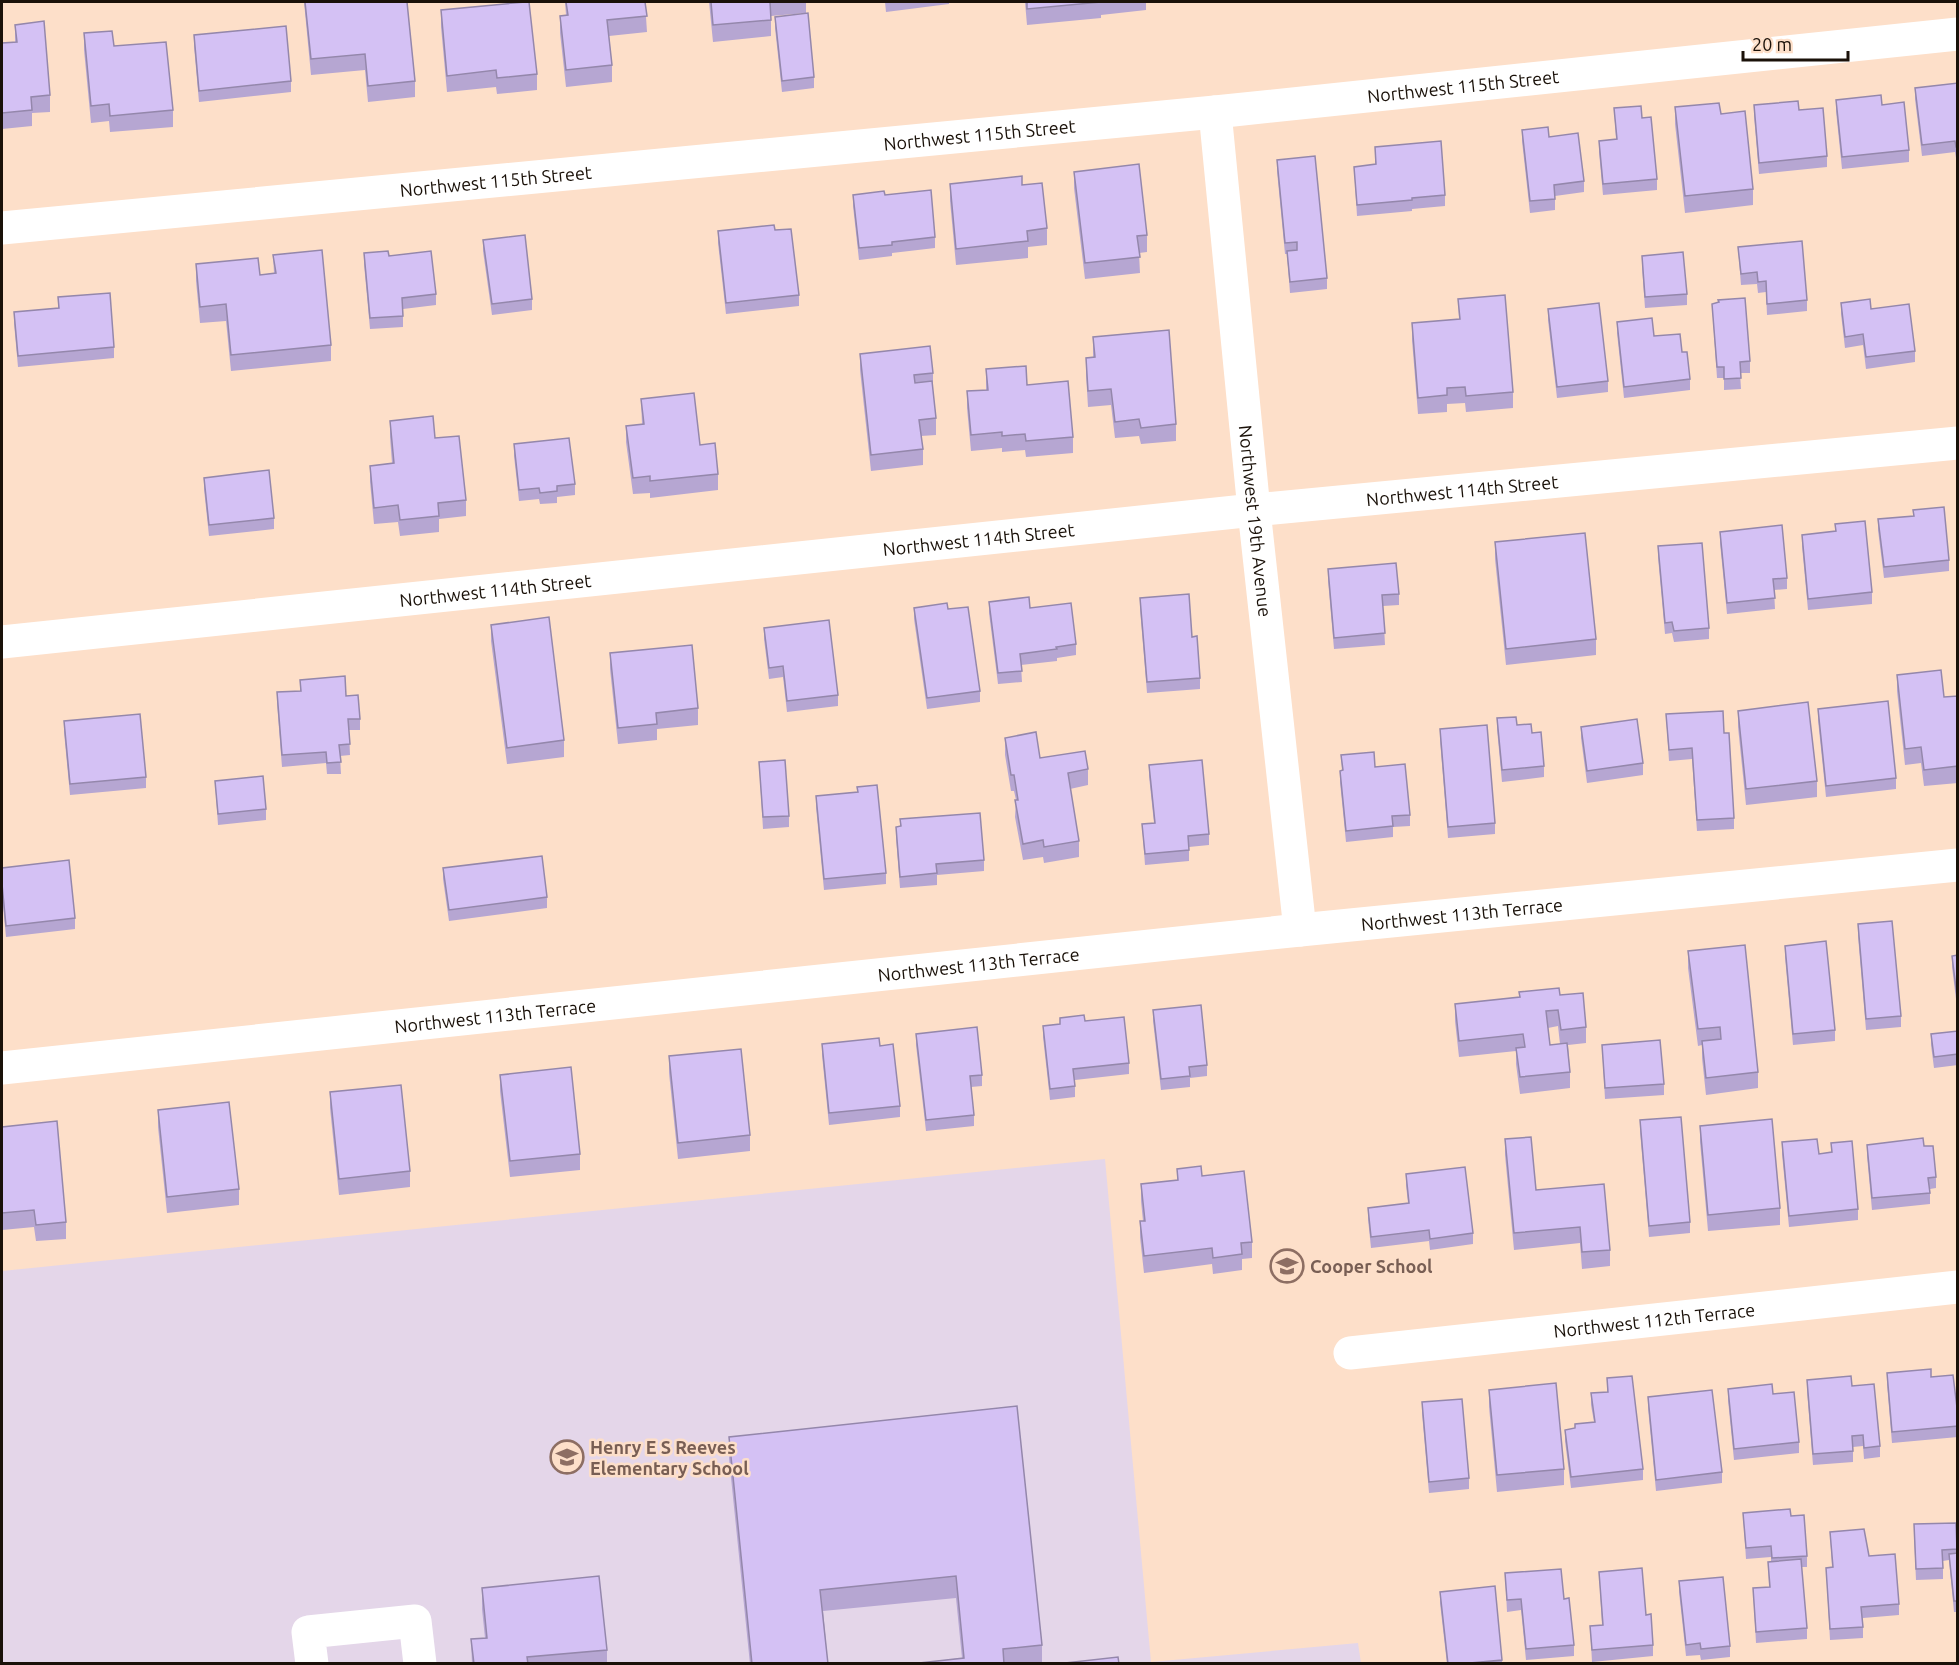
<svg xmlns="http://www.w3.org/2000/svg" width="1959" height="1665" font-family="Ubuntu,sans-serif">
  <rect width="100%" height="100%" fill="#fddfc9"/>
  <path fill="#e4d6e9" d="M 1105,1159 L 1151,1662 L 1358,1643 L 1361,1663 L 2,1663 L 2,1271 Z"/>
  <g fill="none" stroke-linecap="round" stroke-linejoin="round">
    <g stroke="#fff" stroke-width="33">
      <path id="s1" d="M 1215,112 L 1254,510 L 1300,930"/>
      <path id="s2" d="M 2,228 L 1215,112 L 1958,34"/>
      <path id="s3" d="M 2,642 L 1254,510 L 1958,443"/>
      <path id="s4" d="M 2,1068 L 1300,930 L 1958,865"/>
      <path id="s5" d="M 1350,1353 L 1958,1287"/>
      <path d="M 312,1664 L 308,1632 L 415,1621 L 420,1664"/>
    </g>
  </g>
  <path fill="#b6a6d2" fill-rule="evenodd" d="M 304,2 L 407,2 L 415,81 L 415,97 L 368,102 L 365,70 L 311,75 Z
    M 565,2 L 645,2 L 647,32 L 609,36 L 612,65 L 612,82 L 566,87 L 560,33 L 560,16 L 566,15 Z
    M 709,2 L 806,2 L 806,13 L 771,16 L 771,36 L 713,42 Z
    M 885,2 L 949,2 L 949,4 L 886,12 Z
    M 1025,2 L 1146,2 L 1146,10 L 1101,15 L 1101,18 L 1027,25 Z
    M 441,10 L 537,74 L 537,90 L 497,94 L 496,87 L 447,92 L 441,27 Z
    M 775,17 L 814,77 L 814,88 L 782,92 L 775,28 Z
    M 15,25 L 50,95 L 50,112 L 32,113 L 32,126 L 2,129 L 2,43 L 15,42 Z
    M 84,33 L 114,46 L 173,110 L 173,127 L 110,132 L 109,121 L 91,123 L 84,50 Z
    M 194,35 L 291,81 L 291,92 L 199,102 L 194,46 Z
    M 1958,83 L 1958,158 L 1956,158 L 1955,152 L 1922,156 L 1915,99 L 1915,88 Z
    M 1836,100 L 1882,105 L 1909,150 L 1909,162 L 1842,169 L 1836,111 Z
    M 1754,105 L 1799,110 L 1827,156 L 1827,167 L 1759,174 L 1754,116 Z
    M 1675,107 L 1721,114 L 1753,189 L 1753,205 L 1685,213 L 1675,124 Z
    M 1614,108 L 1642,118 L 1657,179 L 1657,190 L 1603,195 L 1599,152 L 1599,141 L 1616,139 Z
    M 1522,130 L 1549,137 L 1584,181 L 1584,192 L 1555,196 L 1555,210 L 1530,213 L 1522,141 Z
    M 1375,147 L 1445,195 L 1445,206 L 1412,209 L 1412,211 L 1357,216 L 1354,167 L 1375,165 Z
    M 1277,160 L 1327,278 L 1327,289 L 1290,293 L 1287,254 L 1285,254 L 1277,171 Z
    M 1074,172 L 1147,235 L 1147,252 L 1139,253 L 1140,273 L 1085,279 L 1074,188 Z
    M 950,184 L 1022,185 L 1047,228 L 1047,245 L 1028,247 L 1028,258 L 956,265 L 950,201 Z
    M 853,195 L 885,195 L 935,237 L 935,248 L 892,253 L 892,256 L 859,260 L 853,206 Z
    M 775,230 L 799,295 L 799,306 L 726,314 L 718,243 L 718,231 Z
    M 483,240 L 532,299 L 532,310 L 492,315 L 483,251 Z
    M 1738,247 L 1807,300 L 1807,311 L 1767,315 L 1766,292 L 1758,293 L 1757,284 L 1741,285 Z
    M 364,253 L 389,256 L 436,294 L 436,305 L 403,309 L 403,327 L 370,329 L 364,264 Z
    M 273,255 L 331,345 L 331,361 L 231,371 L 226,321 L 200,323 L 196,281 L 196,264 L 260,275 L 274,273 Z
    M 1642,256 L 1687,294 L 1687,305 L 1645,308 L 1642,267 Z
    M 58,297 L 114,347 L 114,358 L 18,367 L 14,323 L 14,312 L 58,308 Z
    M 1458,299 L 1513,392 L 1513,408 L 1466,412 L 1465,403 L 1447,404 L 1447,412 L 1418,414 L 1412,340 L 1412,323 L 1459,319 Z
    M 1841,303 L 1871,309 L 1915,351 L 1915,362 L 1866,369 L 1863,345 L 1845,348 L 1841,314 Z
    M 1712,304 L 1750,361 L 1750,373 L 1740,373 L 1741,389 L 1724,390 L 1724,378 L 1717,378 Z
    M 1548,309 L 1608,381 L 1608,392 L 1557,398 L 1548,320 Z
    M 1617,322 L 1654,336 L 1682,352 L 1690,379 L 1690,390 L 1624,398 L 1617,333 Z
    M 1093,337 L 1176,424 L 1176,441 L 1141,444 L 1139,436 L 1115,438 L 1111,405 L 1088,407 L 1086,374 L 1086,358 L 1093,357 Z
    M 860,354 L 933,373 L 933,390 L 936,418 L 936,435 L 921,436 L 923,449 L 923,465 L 871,471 L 860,370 Z
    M 986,369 L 1027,385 L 1073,437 L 1073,453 L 1026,457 L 1025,450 L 1002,452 L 1002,448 L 971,451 L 967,408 L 967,391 L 986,390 Z
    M 641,399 L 700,445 L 718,474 L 718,490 L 650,498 L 650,493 L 633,494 L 626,442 L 626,426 L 642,424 Z
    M 390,421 L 435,438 L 466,500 L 466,516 L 439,519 L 439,532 L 400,536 L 398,522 L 374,524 L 370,482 L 370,466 L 392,463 L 390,437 Z
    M 514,444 L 575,484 L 575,495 L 557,497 L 557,503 L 540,504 L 539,499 L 519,501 L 514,456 Z
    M 204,478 L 274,518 L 274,529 L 209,536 L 204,489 Z
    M 1913,510 L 1949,560 L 1949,571 L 1884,578 L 1878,530 L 1878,519 L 1913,516 Z
    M 1835,524 L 1872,592 L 1872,604 L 1808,610 L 1802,546 L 1802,535 L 1835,532 Z
    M 1720,532 L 1787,578 L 1787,589 L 1774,590 L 1775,609 L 1727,614 L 1720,543 Z
    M 1495,542 L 1596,639 L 1596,655 L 1506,665 L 1495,559 Z
    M 1658,546 L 1709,628 L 1709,639 L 1674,642 L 1672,633 L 1665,634 L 1658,557 Z
    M 1328,569 L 1399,594 L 1399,605 L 1383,606 L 1385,645 L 1334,649 L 1328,580 Z
    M 1140,598 L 1192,637 L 1200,678 L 1200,689 L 1147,693 L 1140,609 Z
    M 989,602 L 1030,608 L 1076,644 L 1076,655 L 1057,658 L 1057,661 L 1021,665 L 1022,682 L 998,684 L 989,613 Z
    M 914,608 L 948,609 L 980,691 L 980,702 L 927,709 L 914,619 Z
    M 491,625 L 564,740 L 564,757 L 507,764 L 491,641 Z
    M 764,628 L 838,695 L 838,706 L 787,712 L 783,677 L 769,679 L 764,639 Z
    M 610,653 L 698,708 L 698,725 L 657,729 L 657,740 L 618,744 L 610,669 Z
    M 1897,675 L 1944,697 L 1958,696 L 1958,783 L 1924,786 L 1921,763 L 1905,765 L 1897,691 Z
    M 300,680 L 346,696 L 360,719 L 360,730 L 349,730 L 350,755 L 340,756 L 341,774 L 327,774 L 326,763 L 282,767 L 277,703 L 277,692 L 300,691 Z
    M 1818,709 L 1896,778 L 1896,789 L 1826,797 L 1818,720 Z
    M 1738,711 L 1817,781 L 1817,797 L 1746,805 L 1738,727 Z
    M 1666,714 L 1724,733 L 1734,818 L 1734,829 L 1697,831 L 1692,759 L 1669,761 Z
    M 1497,718 L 1532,733 L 1544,766 L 1544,777 L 1502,782 L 1497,729 Z
    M 64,721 L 146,777 L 146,788 L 70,795 L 64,732 Z
    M 1581,727 L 1643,763 L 1643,775 L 1587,783 L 1581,738 Z
    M 1440,729 L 1495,823 L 1495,834 L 1448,838 L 1440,740 Z
    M 1005,738 L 1040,758 L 1088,769 L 1088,785 L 1070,789 L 1079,841 L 1079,857 L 1044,863 L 1043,857 L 1023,860 L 1015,817 L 1016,800 L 1014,791 L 1011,791 L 1005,755 Z
    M 1341,755 L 1375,767 L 1410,815 L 1410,826 L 1393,827 L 1393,837 L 1346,842 L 1340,782 L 1340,771 L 1342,771 Z
    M 759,762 L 789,816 L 789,827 L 763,829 Z
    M 1149,765 L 1209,834 L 1209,845 L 1189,847 L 1189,861 L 1145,865 L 1142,824 L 1154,823 L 1149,776 Z
    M 215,781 L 266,809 L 266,820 L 218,825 Z
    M 857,792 L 886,873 L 886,884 L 824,890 L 816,807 L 816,796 Z
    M 900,819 L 984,860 L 984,871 L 937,875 L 937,885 L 900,888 L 896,838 L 896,827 L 900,826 Z
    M 2,868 L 75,918 L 75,929 L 6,937 L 2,895 Z
    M 443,868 L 547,897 L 547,908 L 449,921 L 443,879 Z
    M 1858,924 L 1901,1016 L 1901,1027 L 1866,1030 L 1858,936 Z
    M 1785,946 L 1835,1030 L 1835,1041 L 1793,1045 L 1785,957 Z
    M 1688,951 L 1758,1072 L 1758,1088 L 1706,1095 L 1702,1058 L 1702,1045 L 1698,1046 L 1688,968 Z
    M 1958,955 L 1958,1015 L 1952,967 L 1952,956 Z
    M 1519,992 L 1560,995 L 1586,1027 L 1586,1043 L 1568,1045 L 1570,1072 L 1570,1088 L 1520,1094 L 1516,1064 L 1516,1051 L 1459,1057 L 1455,1021 L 1455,1004 L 1519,997 ZM 1558,1026 L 1560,1044 L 1550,1045 L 1548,1028 Z
    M 1153,1010 L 1207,1065 L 1207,1076 L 1190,1078 L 1190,1087 L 1161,1090 L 1153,1021 Z
    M 1085,1021 L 1129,1063 L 1129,1074 L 1075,1080 L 1075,1097 L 1050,1100 L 1043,1037 L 1043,1026 Z
    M 1958,1031 L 1958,1065 L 1934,1068 L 1931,1045 L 1931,1034 Z
    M 916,1034 L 982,1075 L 982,1086 L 971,1087 L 974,1115 L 974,1126 L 926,1131 L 916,1045 Z
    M 822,1044 L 880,1046 L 900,1106 L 900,1117 L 829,1125 L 822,1055 Z
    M 1602,1045 L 1664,1084 L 1664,1095 L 1605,1099 Z
    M 669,1056 L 750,1135 L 750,1151 L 678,1159 L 669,1073 Z
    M 500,1075 L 580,1154 L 580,1170 L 510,1177 L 500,1091 Z
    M 330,1092 L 410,1171 L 410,1187 L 339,1195 L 330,1108 Z
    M 158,1110 L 239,1189 L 239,1205 L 167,1213 L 158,1127 Z
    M 1640,1120 L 1690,1222 L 1690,1233 L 1649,1237 L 1640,1131 Z
    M 1700,1126 L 1780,1208 L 1780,1225 L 1708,1231 L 1700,1142 Z
    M 2,1127 L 66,1222 L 66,1239 L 36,1241 L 34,1227 L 2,1230 Z
    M 1505,1139 L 1536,1190 L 1610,1250 L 1610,1266 L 1582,1269 L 1580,1243 L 1514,1250 L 1505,1155 Z
    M 1782,1142 L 1819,1154 L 1831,1152 L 1831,1143 L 1858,1209 L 1858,1220 L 1789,1227 L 1782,1154 Z
    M 1867,1145 L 1924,1146 L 1936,1177 L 1936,1188 L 1930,1189 L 1930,1204 L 1872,1210 L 1867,1156 Z
    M 1177,1169 L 1202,1176 L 1252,1242 L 1252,1258 L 1242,1259 L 1242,1270 L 1213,1274 L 1212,1264 L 1144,1273 L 1140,1237 L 1140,1221 L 1143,1221 L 1141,1201 L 1141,1184 L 1177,1180 Z
    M 1406,1174 L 1473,1233 L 1473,1244 L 1430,1250 L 1429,1241 L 1371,1248 L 1368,1219 L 1368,1208 L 1408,1203 L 1406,1185 Z
    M 1887,1373 L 1931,1377 L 1958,1416 L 1958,1437 L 1892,1443 L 1887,1384 Z
    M 1607,1378 L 1643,1469 L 1643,1480 L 1571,1488 L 1565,1441 L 1565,1430 L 1575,1428 L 1594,1422 L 1591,1405 L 1591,1393 L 1607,1392 Z
    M 1807,1380 L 1852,1386 L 1880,1446 L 1880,1457 L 1864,1459 L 1863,1446 L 1853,1447 L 1853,1462 L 1813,1465 L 1807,1391 Z
    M 1728,1389 L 1773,1394 L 1799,1442 L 1799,1453 L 1734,1460 L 1728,1400 Z
    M 1489,1390 L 1564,1469 L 1564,1485 L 1497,1492 L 1489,1407 Z
    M 1648,1397 L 1722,1472 L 1722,1483 L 1656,1491 L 1648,1408 Z
    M 1422,1402 L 1469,1478 L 1469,1489 L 1429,1493 L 1422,1413 Z
    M 1017,1406 L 1042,1645 L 1042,1664 L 910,1664 L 962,1658 L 956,1598 L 823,1611 L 828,1664 L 750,1664 L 729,1458 L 729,1437 Z
    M 1743,1513 L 1791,1516 L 1807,1556 L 1807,1567 L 1801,1567 L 1807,1628 L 1807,1639 L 1756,1643 L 1753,1588 L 1769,1587 L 1768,1562 L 1771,1562 L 1771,1557 L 1746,1559 Z
    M 1956,1523 L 1957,1554 L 1958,1553 L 1958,1612 L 1954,1612 L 1949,1560 L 1943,1561 L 1943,1579 L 1916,1580 L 1914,1535 Z
    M 1830,1532 L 1869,1556 L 1899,1604 L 1899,1615 L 1863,1618 L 1863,1638 L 1830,1640 L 1826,1568 L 1832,1567 Z
    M 1599,1572 L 1646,1615 L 1653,1645 L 1653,1656 L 1592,1662 L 1590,1626 L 1602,1625 Z
    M 1505,1573 L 1564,1599 L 1574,1645 L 1574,1656 L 1526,1660 L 1521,1610 L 1507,1612 Z
    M 1679,1581 L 1730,1646 L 1730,1657 L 1701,1660 L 1700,1655 L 1686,1656 L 1679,1592 Z
    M 482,1588 L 607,1650 L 607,1664 L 472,1664 L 471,1639 L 485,1638 L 482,1609 Z
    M 1440,1592 L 1502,1660 L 1502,1664 L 1447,1664 L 1440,1603 Z"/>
  <path fill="#d4c1f4" stroke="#9487ab" stroke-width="1.5" d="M 305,2 L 407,2 L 415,81 L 368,86 L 365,54 L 311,59 Z
    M 525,2 L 529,2 L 537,74 L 497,78 L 496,70 L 447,76 L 441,10 Z
    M 566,2 L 645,2 L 647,16 L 607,20 L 612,65 L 566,70 L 560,16 L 568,15 Z
    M 711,2 L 770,2 L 771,20 L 713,25 Z
    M 1027,2 L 1101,2 L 1027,9 Z
    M 808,13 L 814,77 L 782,81 L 775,17 Z
    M 44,21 L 50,95 L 31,97 L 32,110 L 2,113 L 2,43 L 17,42 L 15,25 Z
    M 286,26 L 291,81 L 199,91 L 194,35 Z
    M 112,31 L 114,46 L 166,42 L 173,110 L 110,116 L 109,104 L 91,106 L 84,33 Z
    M 1958,83 L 1958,147 L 1956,147 L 1955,141 L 1922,145 L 1915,88 Z
    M 1881,95 L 1882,105 L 1904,102 L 1909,150 L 1842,157 L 1836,100 Z
    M 1798,101 L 1799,110 L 1823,108 L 1827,156 L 1759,163 L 1754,105 Z
    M 1719,103 L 1721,114 L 1745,111 L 1753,189 L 1685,196 L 1675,107 Z
    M 1641,106 L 1642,118 L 1651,117 L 1657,179 L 1603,184 L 1599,141 L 1617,139 L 1614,108 Z
    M 1548,127 L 1549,137 L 1578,133 L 1584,181 L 1554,185 L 1555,199 L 1530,201 L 1522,130 Z
    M 1441,141 L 1445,195 L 1412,198 L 1412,200 L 1357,205 L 1354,167 L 1376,164 L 1375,147 Z
    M 1315,156 L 1327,278 L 1290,282 L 1287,251 L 1297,250 L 1297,242 L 1285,243 L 1277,160 Z
    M 1139,164 L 1147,235 L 1137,236 L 1140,257 L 1085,263 L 1074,172 Z
    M 1022,176 L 1022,185 L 1042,183 L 1047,228 L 1027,231 L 1028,241 L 956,249 L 950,184 Z
    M 931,190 L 935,237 L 892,242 L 892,245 L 859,248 L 853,195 L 884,191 L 885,195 Z
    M 774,225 L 775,230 L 791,229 L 799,295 L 726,303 L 718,231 Z
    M 525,235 L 532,299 L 492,304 L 483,240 Z
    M 1802,241 L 1807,300 L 1767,304 L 1766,281 L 1758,282 L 1757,272 L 1741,274 L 1738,247 Z
    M 322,250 L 331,345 L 231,355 L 226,304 L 200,307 L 196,264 L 258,258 L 260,275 L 276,273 L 273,255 Z
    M 388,251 L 389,256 L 431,251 L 436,294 L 402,298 L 403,316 L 370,318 L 364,253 Z
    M 1683,252 L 1687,294 L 1645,297 L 1642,256 Z
    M 110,293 L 114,347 L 18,356 L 14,312 L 59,308 L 58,297 Z
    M 1505,295 L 1513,392 L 1466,396 L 1465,387 L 1447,388 L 1447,395 L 1418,398 L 1412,323 L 1460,319 L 1458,299 Z
    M 1745,298 L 1750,361 L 1740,362 L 1741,378 L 1724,379 L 1724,367 L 1717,367 L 1712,304 L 1719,302 L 1718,300 Z
    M 1870,299 L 1871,309 L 1909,304 L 1915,351 L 1866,357 L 1863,334 L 1845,337 L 1841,303 Z
    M 1599,303 L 1608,381 L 1557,387 L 1548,309 Z
    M 1652,318 L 1654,336 L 1680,334 L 1682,352 L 1687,352 L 1690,379 L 1624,387 L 1617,322 Z
    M 1169,330 L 1176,424 L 1141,428 L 1139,419 L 1115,422 L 1111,389 L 1088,391 L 1086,358 L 1095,357 L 1093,337 Z
    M 930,346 L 933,373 L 914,375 L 915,383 L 932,381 L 936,418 L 919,420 L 923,449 L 871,455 L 860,354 Z
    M 1026,366 L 1027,385 L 1068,381 L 1073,437 L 1026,441 L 1025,434 L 1002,436 L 1002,432 L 971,435 L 967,391 L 988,390 L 986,369 Z
    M 694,393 L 700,445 L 715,443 L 718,474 L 650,481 L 650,476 L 633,478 L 626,426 L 644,424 L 641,399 Z
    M 433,416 L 435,438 L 459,436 L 466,500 L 438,503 L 439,516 L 400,520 L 398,505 L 374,508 L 370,466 L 394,463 L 390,421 Z
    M 569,438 L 575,484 L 557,486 L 557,491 L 540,493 L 539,488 L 519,490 L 514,444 Z
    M 269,470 L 274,518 L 209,525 L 204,478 Z
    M 1944,507 L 1949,560 L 1884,567 L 1878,519 L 1914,516 L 1913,510 Z
    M 1865,521 L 1872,592 L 1808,599 L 1802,535 L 1836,531 L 1835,524 Z
    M 1782,525 L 1787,578 L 1773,579 L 1775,598 L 1727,603 L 1720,532 Z
    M 1585,533 L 1596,639 L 1506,649 L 1495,542 Z
    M 1702,543 L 1709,628 L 1674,631 L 1672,622 L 1665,623 L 1658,546 Z
    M 1396,563 L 1399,594 L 1382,595 L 1385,633 L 1334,638 L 1328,569 Z
    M 1189,594 L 1192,637 L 1197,636 L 1200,678 L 1147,682 L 1140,598 Z
    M 1029,597 L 1030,608 L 1071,603 L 1076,644 L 1056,647 L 1057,649 L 1020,654 L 1022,671 L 998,673 L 989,602 Z
    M 947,603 L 948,609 L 968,607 L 980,691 L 927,698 L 914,608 Z
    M 549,617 L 564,740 L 507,748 L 491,625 Z
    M 829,620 L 838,695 L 787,701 L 783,666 L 769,668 L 764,628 Z
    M 692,645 L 698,708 L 656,713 L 657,724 L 618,728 L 610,653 Z
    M 1941,670 L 1944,697 L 1958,696 L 1958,766 L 1924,770 L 1921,747 L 1905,749 L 1897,675 Z
    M 345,676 L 346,696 L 358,695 L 360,719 L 348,719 L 350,744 L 339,745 L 341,762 L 327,763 L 326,752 L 282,755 L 277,692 L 301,691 L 300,680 Z
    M 1888,701 L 1896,778 L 1826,786 L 1818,709 Z
    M 1808,702 L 1817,781 L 1746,789 L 1738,711 Z
    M 1723,711 L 1724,733 L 1729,733 L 1734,818 L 1697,820 L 1692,748 L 1669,750 L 1666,714 Z
    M 140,714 L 146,777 L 70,784 L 64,721 Z
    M 1516,717 L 1517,725 L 1531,724 L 1532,733 L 1541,732 L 1544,766 L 1502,770 L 1497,718 Z
    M 1637,719 L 1643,763 L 1587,771 L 1581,727 Z
    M 1487,725 L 1495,823 L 1448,827 L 1440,729 Z
    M 1036,732 L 1040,758 L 1085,751 L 1088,769 L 1068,773 L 1079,841 L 1044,847 L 1043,840 L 1023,844 L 1015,800 L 1018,800 L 1014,775 L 1011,775 L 1005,738 Z
    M 1374,752 L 1375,767 L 1405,764 L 1410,815 L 1392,816 L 1393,826 L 1346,831 L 1340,771 L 1343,770 L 1341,755 Z
    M 785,760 L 789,816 L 763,817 L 759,762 Z
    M 1202,760 L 1209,834 L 1188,836 L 1189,850 L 1145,854 L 1142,824 L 1155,823 L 1149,765 Z
    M 263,776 L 266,809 L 218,814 L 215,781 Z
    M 877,785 L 886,873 L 824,879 L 816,796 L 858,792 L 857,787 Z
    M 980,813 L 984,860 L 936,864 L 937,873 L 900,877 L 896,827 L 901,826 L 900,819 Z
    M 542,856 L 547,897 L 449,910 L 443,868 Z
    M 69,860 L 75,918 L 6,926 L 2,884 L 2,868 Z
    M 1892,921 L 1901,1016 L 1866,1019 L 1858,924 Z
    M 1826,941 L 1835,1030 L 1793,1034 L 1785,946 Z
    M 1745,945 L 1758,1072 L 1706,1078 L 1702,1041 L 1721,1039 L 1720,1027 L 1698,1029 L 1688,951 Z
    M 1958,955 L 1958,1004 L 1952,956 Z
    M 1559,988 L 1560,995 L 1583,993 L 1586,1027 L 1561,1030 L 1558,1010 L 1546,1011 L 1550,1045 L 1567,1043 L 1570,1072 L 1520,1077 L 1516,1048 L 1525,1047 L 1523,1034 L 1459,1041 L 1455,1004 L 1520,997 L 1519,992 Z
    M 1201,1005 L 1207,1065 L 1189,1067 L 1190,1076 L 1161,1079 L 1153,1010 Z
    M 1084,1015 L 1085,1021 L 1124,1017 L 1129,1063 L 1073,1069 L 1075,1086 L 1050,1089 L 1043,1026 L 1060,1024 L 1060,1018 Z
    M 977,1027 L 982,1075 L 970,1076 L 974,1115 L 926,1120 L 916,1034 Z
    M 1958,1031 L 1958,1054 L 1934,1057 L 1931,1034 Z
    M 879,1038 L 880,1046 L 893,1044 L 900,1106 L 829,1113 L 822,1044 Z
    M 1660,1040 L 1664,1084 L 1605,1088 L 1602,1045 Z
    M 741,1049 L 750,1135 L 678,1143 L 669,1056 Z
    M 571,1067 L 580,1154 L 510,1161 L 500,1075 Z
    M 401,1085 L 410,1171 L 339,1179 L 330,1092 Z
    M 229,1102 L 239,1189 L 167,1197 L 158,1110 Z
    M 1681,1117 L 1690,1222 L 1649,1226 L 1640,1120 Z
    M 1772,1119 L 1780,1208 L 1708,1215 L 1700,1126 Z
    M 57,1121 L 66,1222 L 36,1225 L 34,1210 L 2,1213 L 2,1127 Z
    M 1531,1137 L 1536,1190 L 1604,1184 L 1610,1250 L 1582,1252 L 1580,1227 L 1514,1233 L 1505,1139 Z
    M 1923,1138 L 1924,1146 L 1933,1146 L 1936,1177 L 1928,1178 L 1930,1193 L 1872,1198 L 1867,1145 Z
    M 1817,1139 L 1819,1154 L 1832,1152 L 1831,1143 L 1852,1141 L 1858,1209 L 1789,1216 L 1782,1142 Z
    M 1201,1166 L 1202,1176 L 1244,1171 L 1252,1242 L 1241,1243 L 1242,1254 L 1213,1258 L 1212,1248 L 1144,1256 L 1140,1221 L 1145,1221 L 1141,1184 L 1178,1180 L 1177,1169 Z
    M 1465,1167 L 1473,1233 L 1430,1239 L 1429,1230 L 1371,1237 L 1368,1208 L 1409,1203 L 1406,1174 Z
    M 1931,1369 L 1931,1377 L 1953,1375 L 1958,1416 L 1958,1426 L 1892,1432 L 1887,1373 Z
    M 1632,1376 L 1643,1469 L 1571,1477 L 1565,1430 L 1575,1428 L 1575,1424 L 1595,1422 L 1591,1393 L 1608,1392 L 1607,1378 Z
    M 1851,1376 L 1852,1386 L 1874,1384 L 1880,1446 L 1864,1448 L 1863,1435 L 1852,1436 L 1853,1451 L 1813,1454 L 1807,1380 Z
    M 1556,1383 L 1564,1469 L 1497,1475 L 1489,1390 Z
    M 1772,1384 L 1773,1394 L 1794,1392 L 1799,1442 L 1734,1449 L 1728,1389 Z
    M 1712,1390 L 1722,1472 L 1656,1480 L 1648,1397 Z
    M 1462,1399 L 1469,1478 L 1429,1482 L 1422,1402 Z
    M 1017,1406 L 1042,1645 L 1003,1649 L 1004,1664 L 910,1664 L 964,1658 L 956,1576 L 820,1590 L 828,1664 L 752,1664 L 729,1437 Z
    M 1790,1509 L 1791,1516 L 1804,1515 L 1807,1556 L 1772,1558 L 1771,1546 L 1746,1548 L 1743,1513 Z
    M 1956,1523 L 1957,1549 L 1942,1550 L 1943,1568 L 1916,1569 L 1914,1524 Z
    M 1864,1529 L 1869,1556 L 1895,1554 L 1899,1604 L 1861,1607 L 1863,1627 L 1830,1629 L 1826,1568 L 1833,1567 L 1830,1532 Z
    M 1958,1553 L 1958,1601 L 1954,1601 L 1949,1554 Z
    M 1801,1559 L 1807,1628 L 1756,1632 L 1753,1588 L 1770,1587 L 1768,1562 Z
    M 1642,1568 L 1646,1615 L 1651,1614 L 1653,1645 L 1592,1650 L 1590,1626 L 1603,1625 L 1599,1572 Z
    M 1561,1569 L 1564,1599 L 1569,1598 L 1574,1645 L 1526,1649 L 1521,1599 L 1507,1600 L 1505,1573 Z
    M 599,1576 L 607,1650 L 527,1657 L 528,1664 L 474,1664 L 471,1639 L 487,1638 L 482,1588 Z
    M 1723,1577 L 1730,1646 L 1701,1649 L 1700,1643 L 1686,1645 L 1679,1581 Z
    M 1495,1586 L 1502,1660 L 1459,1664 L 1448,1664 L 1440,1592 Z
    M 1118,1657 L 1119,1664 L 1056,1664 Z"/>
  <defs>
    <g id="school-ring" transform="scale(1.725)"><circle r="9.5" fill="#fddfc9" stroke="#8d6e63" stroke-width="1.5"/><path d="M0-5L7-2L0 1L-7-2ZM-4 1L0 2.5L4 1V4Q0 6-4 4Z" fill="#8d6e63"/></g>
  </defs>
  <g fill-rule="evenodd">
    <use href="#school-ring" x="1287" y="1266"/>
    <use href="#school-ring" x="567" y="1457"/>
  </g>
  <g text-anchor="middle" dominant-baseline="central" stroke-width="5" stroke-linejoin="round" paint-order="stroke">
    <g font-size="18" fill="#1a1109" stroke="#fddfc9">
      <text stroke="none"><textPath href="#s2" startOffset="1468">Northwest 115th Street</textPath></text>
      <text stroke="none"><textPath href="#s2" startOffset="982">Northwest 115th Street</textPath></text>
      <text stroke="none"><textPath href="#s2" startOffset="496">Northwest 115th Street</textPath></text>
      <text stroke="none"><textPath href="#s3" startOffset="1468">Northwest 114th Street</textPath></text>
      <text stroke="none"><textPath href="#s1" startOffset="411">Northwest 19th Avenue</textPath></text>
      <text stroke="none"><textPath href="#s3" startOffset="982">Northwest 114th Street</textPath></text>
      <text stroke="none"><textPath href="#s3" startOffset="496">Northwest 114th Street</textPath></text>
      <text stroke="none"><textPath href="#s4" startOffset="1468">Northwest 113th Terrace</textPath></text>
      <text stroke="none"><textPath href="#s4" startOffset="982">Northwest 113th Terrace</textPath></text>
      <text stroke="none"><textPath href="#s4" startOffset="496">Northwest 113th Terrace</textPath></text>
      <text stroke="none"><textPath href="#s5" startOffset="306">Northwest 112th Terrace</textPath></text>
    </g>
    <g font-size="18" font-weight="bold" fill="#785e54" stroke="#fddfc9" text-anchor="start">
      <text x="1310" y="1266">Cooper School</text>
      <text x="590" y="1447">Henry E S Reeves<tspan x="590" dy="21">Elementary School</tspan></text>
    </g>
  </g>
  <rect width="1959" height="1665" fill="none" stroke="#1a1109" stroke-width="6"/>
  <path d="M1743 51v9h105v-9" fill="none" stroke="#1a1109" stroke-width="3"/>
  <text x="1752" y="51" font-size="18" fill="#1a1109" stroke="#fddfc9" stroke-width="4.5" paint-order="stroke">20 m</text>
</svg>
